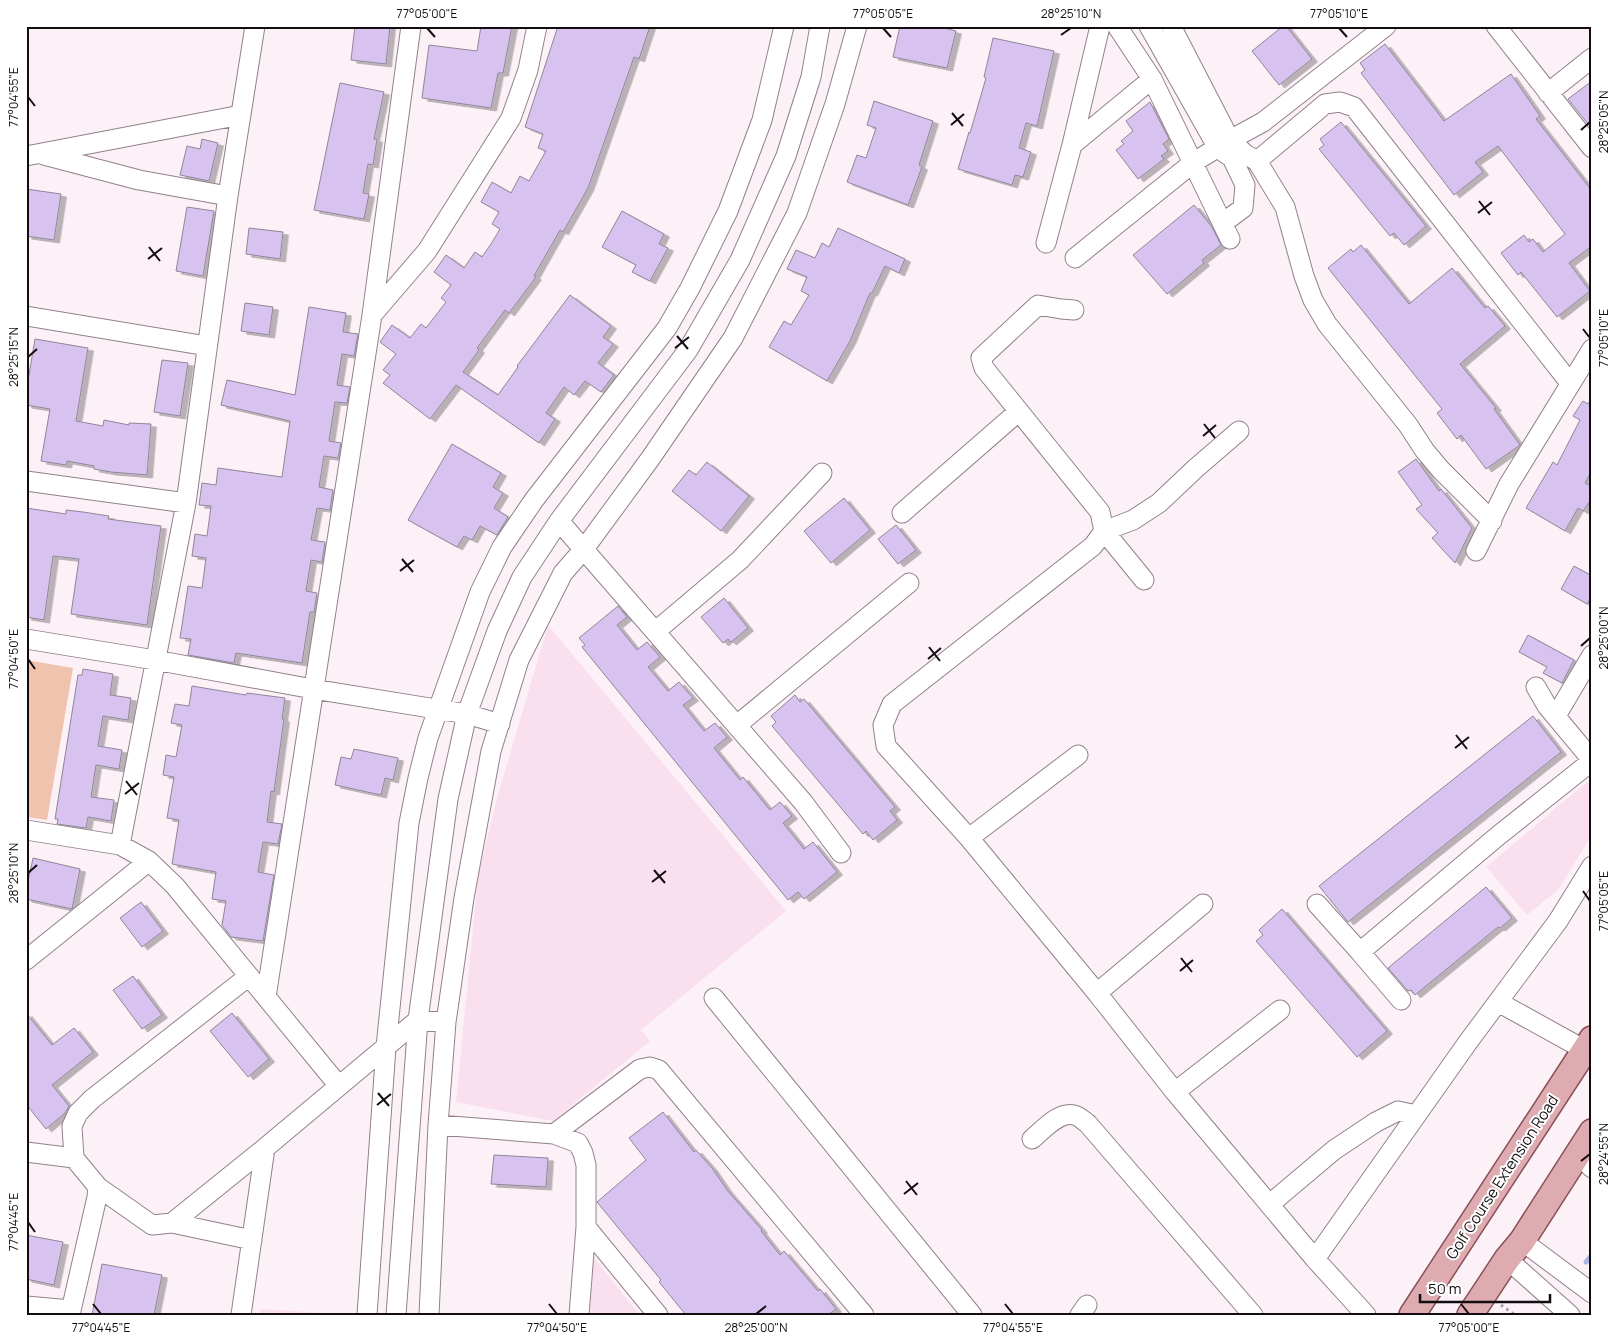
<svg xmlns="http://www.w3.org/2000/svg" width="1618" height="1341" font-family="Manrope,sans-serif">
  <defs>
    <filter id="shadow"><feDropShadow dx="5.5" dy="3" stdDeviation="0" flood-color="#0004"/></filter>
  </defs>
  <rect width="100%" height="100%" fill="#fdf1f8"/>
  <path fill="#fadfef" d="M 548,625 L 786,911 L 641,1030 L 650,1041 L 553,1121 L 456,1102 L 478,877 L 497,798 Z
    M 1588,781 L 1592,785 L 1592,835 L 1558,890 L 1527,915 L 1486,867 Z
    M 593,1257 L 640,1315 L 590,1315 Z
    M 261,1309 L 354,1315 L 260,1315 Z"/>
  <path fill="#efc3ad" d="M 26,660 L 73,668 L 47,820 L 26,817 Z"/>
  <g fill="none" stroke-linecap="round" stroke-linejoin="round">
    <path stroke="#aab6e3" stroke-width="5" d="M 1586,1262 L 1592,1255"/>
  </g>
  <path fill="#d8c2ef" stroke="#8e8697" filter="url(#shadow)" d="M 355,26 L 390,26 L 386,64 L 351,60 Z
    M 481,26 L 512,26 L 503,73 L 498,73 L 491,108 L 422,98 L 429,45 L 477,51 Z
    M 558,26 L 650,26 L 639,59 L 634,57 L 588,188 L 563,232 L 560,230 L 534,276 L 536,277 L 509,313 L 505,310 L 477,348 L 479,350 L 463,372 L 498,395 L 518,367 L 517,366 L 570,295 L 611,326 L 603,337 L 613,344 L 598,363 L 614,375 L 601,392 L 585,381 L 574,395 L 564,387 L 546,413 L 555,419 L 539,443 L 456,385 L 430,419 L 383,383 L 390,375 L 383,370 L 396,354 L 380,342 L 392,325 L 410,338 L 421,324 L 426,328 L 446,302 L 441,298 L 451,285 L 434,272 L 446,255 L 464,268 L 475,252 L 482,257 L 491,244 L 500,229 L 492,224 L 499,212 L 481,202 L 492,182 L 511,193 L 520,176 L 529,181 L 546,151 L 538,148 L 543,134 L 525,127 Z
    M 900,26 L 936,26 L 956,31 L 947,68 L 893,57 Z
    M 1283,26 L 1286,26 L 1312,59 L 1279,85 L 1252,51 Z
    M 993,38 L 1054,51 L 1037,126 L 1026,123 L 1019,148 L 1031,152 L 1023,177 L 1015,175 L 1012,185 L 958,169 L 969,132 L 970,133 L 986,78 L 984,77 Z
    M 1385,44 L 1444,121 L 1511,74 L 1540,116 L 1536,119 L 1592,191 L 1592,246 L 1569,263 L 1590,291 L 1557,317 L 1521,272 L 1518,275 L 1501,253 L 1524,235 L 1529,242 L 1533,239 L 1543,252 L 1565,234 L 1498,146 L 1475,162 L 1483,172 L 1454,195 L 1361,73 L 1365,70 L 1360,63 Z
    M 1592,81 L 1592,129 L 1568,99 Z
    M 340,83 L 384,92 L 374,139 L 377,139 L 373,165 L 368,164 L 363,193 L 369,194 L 364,219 L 314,210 Z
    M 874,101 L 933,121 L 919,165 L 922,167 L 908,205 L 847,182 L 857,155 L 866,158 L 876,128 L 867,125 Z
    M 1150,102 L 1169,139 L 1163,144 L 1168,151 L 1161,156 L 1164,159 L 1138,179 L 1116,150 L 1124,144 L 1121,141 L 1133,131 L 1126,121 Z
    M 1341,122 L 1426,226 L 1404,245 L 1394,233 L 1390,236 L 1319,149 L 1324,145 L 1320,139 Z
    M 202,139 L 218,143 L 209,181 L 180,175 L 187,146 L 200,149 Z
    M 26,189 L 61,194 L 54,240 L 26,236 Z
    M 1194,205 L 1212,227 L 1221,245 L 1202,260 L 1204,263 L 1167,294 L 1133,255 Z
    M 187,207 L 214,211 L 203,276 L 176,271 Z
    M 622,211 L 664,234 L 659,244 L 668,248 L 650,281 L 632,272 L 636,265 L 602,247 Z
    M 249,228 L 283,232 L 280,259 L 246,254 Z
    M 838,228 L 905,259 L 899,273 L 885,266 L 872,293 L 870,293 L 850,341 L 827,381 L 769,347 L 784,321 L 791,325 L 809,295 L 801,291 L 807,277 L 787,269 L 796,250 L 815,258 L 822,243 L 829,247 Z
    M 1361,245 L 1409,304 L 1452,268 L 1485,308 L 1488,306 L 1505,326 L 1460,364 L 1496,408 L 1494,409 L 1520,445 L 1486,469 L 1461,435 L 1457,439 L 1437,413 L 1442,409 L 1328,268 L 1351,249 L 1353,252 Z
    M 245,303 L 273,307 L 269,335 L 241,331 Z
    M 309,307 L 346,313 L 343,332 L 358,334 L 354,356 L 342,354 L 337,385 L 350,387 L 347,403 L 335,402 L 329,441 L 341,443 L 338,458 L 324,456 L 319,487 L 333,490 L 330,510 L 317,508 L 311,540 L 325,542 L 322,562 L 311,560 L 306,591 L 317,593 L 314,612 L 310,612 L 302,663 L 236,653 L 234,663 L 188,655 L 191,639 L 180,638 L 188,586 L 202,588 L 206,558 L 192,556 L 195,534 L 207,536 L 211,506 L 199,505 L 202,483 L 216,485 L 218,468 L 282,477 L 290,421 L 221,405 L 227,380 L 295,395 Z
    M 35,339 L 88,348 L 76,421 L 103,426 L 104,420 L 129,425 L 129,423 L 151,424 L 147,475 L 111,472 L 94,469 L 94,466 L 67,461 L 66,465 L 41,461 L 50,409 L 26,405 L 26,393 Z
    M 162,360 L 188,363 L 180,416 L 154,412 Z
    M 1592,397 L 1592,470 L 1585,483 L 1592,487 L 1592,498 L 1583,511 L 1578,508 L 1565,531 L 1526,508 L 1553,462 L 1557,465 L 1580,420 L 1573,416 L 1583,401 L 1588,404 Z
    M 452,444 L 501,473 L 493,487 L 503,493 L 494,508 L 508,517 L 497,535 L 480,526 L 472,540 L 464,536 L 457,547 L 408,520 Z
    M 1416,459 L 1439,491 L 1441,489 L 1472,528 L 1455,563 L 1432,538 L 1438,533 L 1416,509 L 1422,505 L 1398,472 Z
    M 707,462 L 749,496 L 721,531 L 672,491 L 689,470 L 696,475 Z
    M 844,498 L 870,530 L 831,563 L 804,531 Z
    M 26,508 L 66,514 L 66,510 L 83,512 L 109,516 L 108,519 L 161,526 L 147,625 L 71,614 L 79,559 L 53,556 L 44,620 L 26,617 Z
    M 896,525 L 916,550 L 898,564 L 878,539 Z
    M 1574,566 L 1592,576 L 1592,596 L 1587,604 L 1561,589 Z
    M 724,598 L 748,628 L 731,642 L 728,639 L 723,643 L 701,617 Z
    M 618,606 L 627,617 L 617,625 L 637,650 L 647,642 L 660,657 L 648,667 L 668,691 L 679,682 L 693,698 L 683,705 L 704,731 L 715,723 L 727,737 L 714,748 L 740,780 L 743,777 L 770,810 L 780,802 L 792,816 L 783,823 L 804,849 L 813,842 L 837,872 L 804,899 L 798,892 L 788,900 L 582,647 L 585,645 L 579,638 Z
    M 1528,635 L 1574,660 L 1562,683 L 1543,673 L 1547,667 L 1519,652 Z
    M 83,669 L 113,674 L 110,695 L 131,698 L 128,720 L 103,716 L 98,746 L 122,750 L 119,769 L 96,765 L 91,797 L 114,800 L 111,821 L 88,817 L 86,828 L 57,824 L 58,819 L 55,819 L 78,675 L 82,675 Z
    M 192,686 L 246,695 L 247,693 L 285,698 L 282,719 L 284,719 L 274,792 L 271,791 L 267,822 L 282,824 L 278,844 L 263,842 L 258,872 L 274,875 L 263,941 L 231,937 L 222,925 L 226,901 L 212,899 L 216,872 L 172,864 L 179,820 L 167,818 L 174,777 L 163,775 L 166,755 L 176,757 L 182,725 L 171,723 L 175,704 L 189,706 Z
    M 795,695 L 800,702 L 804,699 L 895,807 L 890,811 L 897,820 L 873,840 L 866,831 L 863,834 L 772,726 L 776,722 L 771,716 Z
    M 1533,716 L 1561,752 L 1348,922 L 1319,886 Z
    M 354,749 L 398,758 L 393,780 L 385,778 L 381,795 L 335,785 L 341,757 L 351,759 Z
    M 33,858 L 80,869 L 72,909 L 26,899 L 26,891 Z
    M 1486,887 L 1512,918 L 1500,928 L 1498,927 L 1415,995 L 1411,990 L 1408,991 L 1388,968 Z
    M 141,902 L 163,931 L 142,947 L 120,918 Z
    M 1282,909 L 1387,1031 L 1357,1057 L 1256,941 L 1263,935 L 1259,930 Z
    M 133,976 L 162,1015 L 142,1029 L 113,990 Z
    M 26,1013 L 52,1045 L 74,1028 L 93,1052 L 52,1085 L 69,1106 L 65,1113 L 46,1129 L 26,1104 Z
    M 232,1013 L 269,1059 L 248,1077 L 210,1031 Z
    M 663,1112 L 694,1152 L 696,1150 L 712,1168 L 727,1190 L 762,1230 L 761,1231 L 780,1255 L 784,1251 L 818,1291 L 820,1289 L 836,1309 L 828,1315 L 686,1315 L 659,1282 L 661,1280 L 597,1202 L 646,1160 L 629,1138 Z
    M 494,1155 L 548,1158 L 546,1187 L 491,1184 Z
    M 26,1235 L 63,1242 L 54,1285 L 26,1279 Z
    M 102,1264 L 162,1275 L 154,1315 L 92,1315 Z"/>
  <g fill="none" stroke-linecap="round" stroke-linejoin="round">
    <g stroke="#92808b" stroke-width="21">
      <path id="minor" d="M 1117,26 L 1152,79 L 1230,239
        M 1149,26 L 1218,148 L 1232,158 L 1245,185 L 1243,208 L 1223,223
        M 1171,26 L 1230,140 L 1245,154 L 1257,161 L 1285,207 L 1304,276 L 1313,300 L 1327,324 L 1408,425 L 1425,451 L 1441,470 L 1492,521
        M 1496,26 L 1592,148
        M 1548,93 L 1592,58
        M 1072,145 L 1152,79
        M 44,155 L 139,180 L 228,196
        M 26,156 L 241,115
        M 1257,161 L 1325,104 L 1340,102 L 1354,107 L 1570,383
        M 1046,243 L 1072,145 L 1100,26
        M 1075,258 L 1194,162 L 1230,140 L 1263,122 L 1386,26
        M 1074,310 L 1061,309 L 1038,305 L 981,358 L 984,368 L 1100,512 L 1104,531 L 1093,546 L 892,704 L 883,725 L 886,746 L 969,838 L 1097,993 L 1175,1092 L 1315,1259 L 1366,1315
        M 372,315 L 427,251 L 511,118 L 528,70 L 537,26
        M 26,316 L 207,346
        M 26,481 L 186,503
        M 902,513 L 1018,412
        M 559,521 L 803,802 L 841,853
        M 1476,551 L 1509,484 L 1592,349
        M 1144,580 L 1104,531 L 1133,520 L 1159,503 L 1196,468 L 1239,431
        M 656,631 L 740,560 L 822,473
        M 26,639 L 155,660 L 313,689 L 467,714 L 500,724
        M 1536,687 L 1547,706 L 1592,760
        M 1556,716 L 1592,655
        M 737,725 L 909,583
        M 26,830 L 120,845 L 149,861 L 175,886 L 339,1086
        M 969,838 L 1078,755
        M 120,845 L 186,503 L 228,196 L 255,26
        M 1317,904 L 1360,952 L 1499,835 L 1592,761
        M 1360,952 L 1401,1000
        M 26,960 L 149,861
        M 1097,993 L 1203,904
        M 266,997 L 372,315 L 411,26
        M 714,998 L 972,1315
        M 1498,1002 L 1585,1050
        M 1175,1092 L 1280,1010
        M 438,1125 L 554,1134
        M 1032,1139 C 1043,1130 1059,1111 1074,1115 C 1079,1116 1084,1121 1088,1124 L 1253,1315
        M 26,1152 L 74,1158
        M 1578,1154 L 1592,1168
        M 98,1187 L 152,1225 L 172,1223 L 265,1148 L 418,1020 L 446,1022 L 464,898 L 491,751 L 519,660 L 563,573 L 584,549 L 650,459 L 733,338 L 797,213 L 835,104 L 857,26
        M 1270,1204 L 1334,1150 L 1376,1122 L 1398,1111 L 1416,1115
        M 172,1223 L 252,1240
        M 586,1227 L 658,1315
        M 1522,1241 L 1592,1293
        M 1315,1259 L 1468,1042 L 1558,921 L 1592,866
        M 1507,1259 L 1570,1315
        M 26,1306 L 71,1310
        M 70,1315 L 97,1197 L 98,1187 L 74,1158 L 72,1126 L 78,1113 L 92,1099 L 249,976
        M 241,1315 L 265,1148
        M 367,1315 L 386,1047 L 409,823 L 418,778 L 428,738 L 480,592 L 502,547 L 534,500 L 667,328 L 690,288 L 728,211 L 762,120 L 784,26
        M 396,1315 L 418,1020 L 448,799 L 467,714 L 497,631 L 522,577 L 559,521 L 688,350 L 740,260 L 786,156 L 811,77 L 820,26
        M 429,1315 L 438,1125 L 446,1022
        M 579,1315 L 586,1227 L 586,1165 L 583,1153 L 578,1143 L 554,1134 L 640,1069 L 650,1067 L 659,1070 L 864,1315
        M 1080,1315 L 1087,1305"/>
    </g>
    <g stroke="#895057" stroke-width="28">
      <path id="major" d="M 1412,1315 L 1592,1039
        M 1470,1315 L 1507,1259 L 1522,1241 L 1592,1132"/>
    </g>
    <path stroke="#a79da3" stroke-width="3" stroke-dasharray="2.5 4" stroke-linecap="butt" d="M 1501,1305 L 1515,1315"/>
    <use href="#minor" stroke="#fff" stroke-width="19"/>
    <use href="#major" stroke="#deacb0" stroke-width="25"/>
  </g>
  <path fill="none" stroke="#130d11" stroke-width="2" d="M 427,28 L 435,37M 883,28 L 891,37M 1339,28 L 1347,37M 1061,35 L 1071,28M 28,97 L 35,106M 952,113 L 963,126M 951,125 L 964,114M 1581,130 L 1590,122M 1479,201 L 1490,215M 1478,213 L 1492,202M 149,247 L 160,261M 148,259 L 162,248M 1583,329 L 1590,338M 677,336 L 688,349M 675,348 L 689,337M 28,357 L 37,349M 1204,424 L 1215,438M 1203,436 L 1216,425M 402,559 L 413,572M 400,571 L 414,560M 1581,646 L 1590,638M 929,647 L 940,661M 28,659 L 35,669M 928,659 L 941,648M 1456,735 L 1467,749M 1455,748 L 1469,737M 126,781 L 137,795M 125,794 L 139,783M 654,870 L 665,883M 28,873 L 37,865M 652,882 L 666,871M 1583,891 L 1590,901M 1181,958 L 1192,972M 1180,971 L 1193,960M 378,1093 L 389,1106M 377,1105 L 391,1094M 1581,1161 L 1590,1154M 906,1181 L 917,1195M 904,1194 L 918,1183M 28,1222 L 35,1232M 93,1304 L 101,1314M 549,1304 L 557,1314M 1005,1304 L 1013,1314M 1461,1304 L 1469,1314M 756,1314 L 766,1306"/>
  <g text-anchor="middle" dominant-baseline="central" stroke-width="4" stroke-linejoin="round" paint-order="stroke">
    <g font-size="15" fill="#130d11" stroke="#fff">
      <text transform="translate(1502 1177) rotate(-57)">Golf Course Extension Road</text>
    </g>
  </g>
  <rect width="1618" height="1341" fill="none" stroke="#ffffff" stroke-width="55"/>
  <path d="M1420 1294v8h130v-8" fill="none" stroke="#130d11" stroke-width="2.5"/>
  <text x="1428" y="1294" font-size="15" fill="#130d11" stroke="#ffffff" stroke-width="4" paint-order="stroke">50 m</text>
  <rect x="28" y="28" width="1562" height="1286" fill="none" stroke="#130d11" stroke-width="2"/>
  <g font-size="12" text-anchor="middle" fill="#130d11">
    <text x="427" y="18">77°05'00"E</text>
    <text x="883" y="18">77°05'05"E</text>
    <text x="1071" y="18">28°25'10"N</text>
    <text x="1339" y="18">77°05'10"E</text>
    <text transform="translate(14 97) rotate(-90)" y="4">77°04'55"E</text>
    <text transform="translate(1604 122) rotate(-90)" y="4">28°25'05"N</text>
    <text transform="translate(1604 338) rotate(-90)" y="4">77°05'10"E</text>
    <text transform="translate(14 357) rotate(-90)" y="4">28°25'15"N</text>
    <text transform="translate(1604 638) rotate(-90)" y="4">28°25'00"N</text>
    <text transform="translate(14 659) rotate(-90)" y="4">77°04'50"E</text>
    <text transform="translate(14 873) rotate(-90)" y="4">28°25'10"N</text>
    <text transform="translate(1604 901) rotate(-90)" y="4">77°05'05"E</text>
    <text transform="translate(1604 1154) rotate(-90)" y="4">28°24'55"N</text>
    <text transform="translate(14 1222) rotate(-90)" y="4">77°04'45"E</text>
    <text x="101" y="1332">77°04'45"E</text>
    <text x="557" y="1332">77°04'50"E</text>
    <text x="756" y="1332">28°25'00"N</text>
    <text x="1013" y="1332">77°04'55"E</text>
    <text x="1469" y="1332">77°05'00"E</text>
  </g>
</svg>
